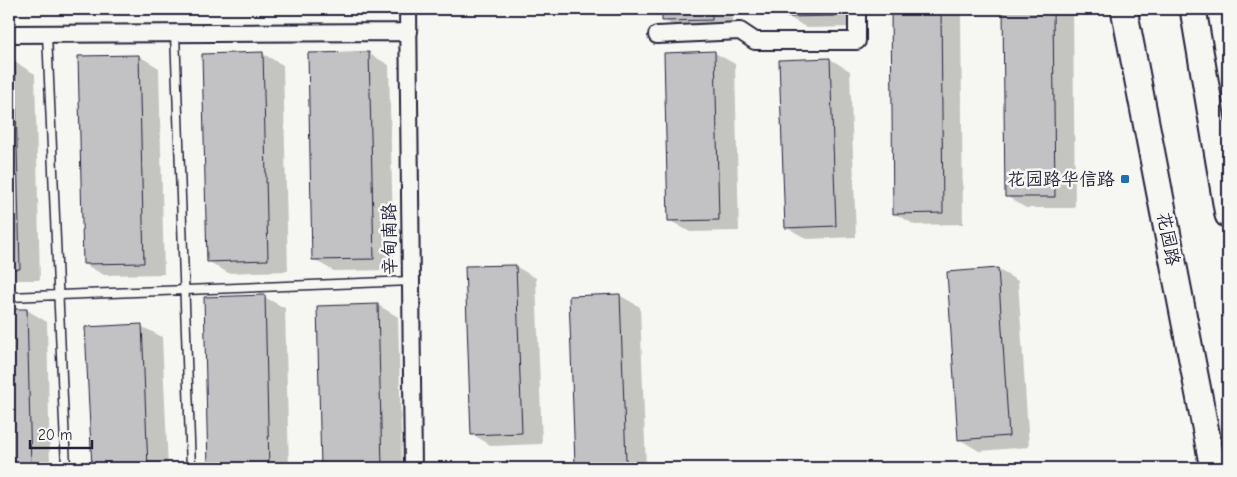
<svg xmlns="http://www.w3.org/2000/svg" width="1237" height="477" font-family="'Comic Neue','LXGW WenKai TC',sans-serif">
  <rect width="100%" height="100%" fill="#f6f6f2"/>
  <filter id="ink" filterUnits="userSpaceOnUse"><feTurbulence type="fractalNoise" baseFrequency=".02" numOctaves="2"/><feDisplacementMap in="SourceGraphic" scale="10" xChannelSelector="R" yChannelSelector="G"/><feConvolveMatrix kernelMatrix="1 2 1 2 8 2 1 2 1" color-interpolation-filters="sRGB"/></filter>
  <g filter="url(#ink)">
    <path fill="#0003" d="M 663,9 L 732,9 L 732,31 L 684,32 L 664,20 Z
      M 787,9 L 855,9 L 855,27 L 807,28 L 787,16 Z
      M 892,9 L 950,9 L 961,15 L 963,224 L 915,225 L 894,213 Z
      M 1004,9 L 1073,9 L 1075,208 L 1026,208 L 1006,196 Z
      M 368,53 L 389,65 L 394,270 L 334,271 L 314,260 Z
      M 715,53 L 735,64 L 739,231 L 690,232 L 669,220 Z
      M 263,54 L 283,65 L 288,271 L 228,273 L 208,261 Z
      M 139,56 L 159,68 L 164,274 L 104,275 L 84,264 Z
      M 830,59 L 850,71 L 856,237 L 807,239 L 786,227 Z
      M 15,62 L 35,74 L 40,280 L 9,280 L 9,63 Z
      M 515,266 L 536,278 L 542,444 L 492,446 L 472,434 Z
      M 997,269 L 1018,281 L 1029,447 L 979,451 L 959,439 Z
      M 619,295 L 640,307 L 646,468 L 585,468 L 576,463 Z
      M 264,297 L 285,308 L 289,468 L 209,468 L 205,298 Z
      M 378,305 L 398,317 L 402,468 L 322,468 L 318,307 Z
      M 9,310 L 27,310 L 47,322 L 50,468 L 9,468 Z
      M 141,326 L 162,337 L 168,468 L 93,468 L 87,328 Z
      M 1135,466 L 1139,468 L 1122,468 Z"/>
    <path fill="#c2c2c4" stroke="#22223b" d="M 662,9 L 712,9 L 712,20 L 662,21 Z
      M 785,9 L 835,9 L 835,16 L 786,17 Z
      M 891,9 L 941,9 L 943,213 L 893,214 Z
      M 1003,9 L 1053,9 L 1055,197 L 1005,197 Z
      M 715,51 L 719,220 L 668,221 L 664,53 Z
      M 263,52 L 268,260 L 207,262 L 202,54 Z
      M 369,52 L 374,259 L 312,260 L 308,53 Z
      M 139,55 L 144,263 L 83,264 L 78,56 Z
      M 830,58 L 836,226 L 785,228 L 779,60 Z
      M 9,61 L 15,61 L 20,269 L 9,269 Z
      M 516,265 L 522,433 L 471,435 L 465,266 Z
      M 998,268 L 1009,436 L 958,440 L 947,272 Z
      M 620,294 L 626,462 L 575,464 L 569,296 Z
      M 265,295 L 269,468 L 208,468 L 204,297 Z
      M 378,304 L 382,468 L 321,468 L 317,306 Z
      M 9,309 L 27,309 L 31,468 L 9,468 Z
      M 142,324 L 148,468 L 92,468 L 85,327 Z"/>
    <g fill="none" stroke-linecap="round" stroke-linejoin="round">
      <g stroke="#22223b" stroke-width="11">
        <path id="lane" d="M 175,33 L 191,468
          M 47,34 L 66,468
          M 9,297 L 411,281"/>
      </g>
      <g stroke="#22223b" stroke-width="20">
        <path id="street" d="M 408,9 L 413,468
          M 9,34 L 409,32
          M 657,35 L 740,31 L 755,41 L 857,41 L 857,9"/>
      </g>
      <g stroke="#22223b" stroke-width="29">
        <path id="primary" d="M 1124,9 L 1213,468
          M 1193,9 L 1228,215"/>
      </g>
      <use href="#lane" stroke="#f6f6f2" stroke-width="8"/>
      <use href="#street" stroke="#f6f6f2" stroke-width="16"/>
      <use href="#primary" stroke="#f6f6f2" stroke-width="25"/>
    </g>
  </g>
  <rect fill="#1f6fb2" stroke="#f6f6f2" stroke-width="2" x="1120" y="174" width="10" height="10" rx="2.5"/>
  <g text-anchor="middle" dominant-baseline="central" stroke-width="5" stroke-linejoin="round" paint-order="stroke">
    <g font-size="18" fill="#22223b" stroke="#f6f6f2" text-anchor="end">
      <text x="1115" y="179">花园路华信路</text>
    </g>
    <g font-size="18" fill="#22223b" stroke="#f6f6f2">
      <text transform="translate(390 239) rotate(-91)">辛甸南路</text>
      <text transform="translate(1168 239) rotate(79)">花园路</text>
    </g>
  </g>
  <rect width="1237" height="477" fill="none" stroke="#f6f6f2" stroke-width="30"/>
  <rect x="15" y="15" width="1207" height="447" fill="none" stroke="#22223b" stroke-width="2" filter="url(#ink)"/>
  <path d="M30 440v8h62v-8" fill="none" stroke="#22223b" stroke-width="2.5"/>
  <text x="38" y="440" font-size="15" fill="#22223b" stroke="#f6f6f2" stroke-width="4" paint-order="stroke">20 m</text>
</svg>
